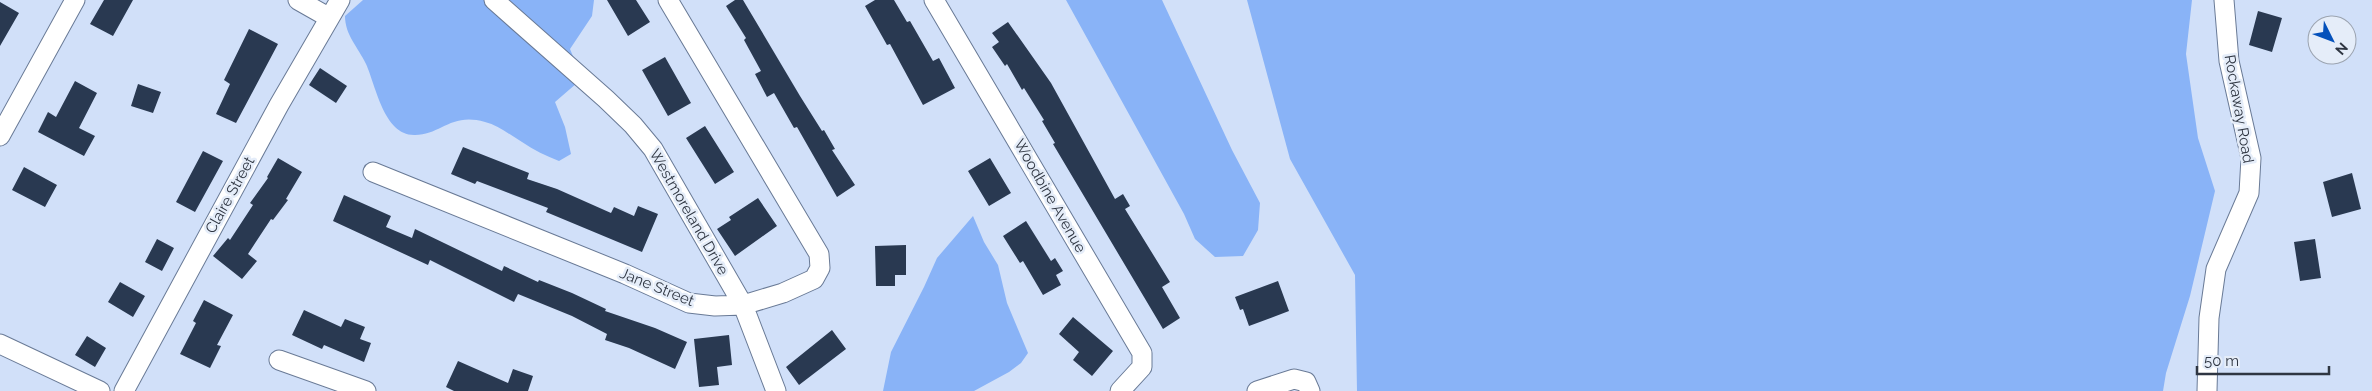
<svg xmlns="http://www.w3.org/2000/svg" width="2372" height="391" font-family="Raleway,sans-serif">
  <rect width="100%" height="100%" fill="#d1e0f9"/>
  <path fill="#89b3f7" d="M 363,0 L 594,0 L 592,16 L 570,49 L 577,66 L 577,83 L 555,102 L 565,127 L 571,154 L 559,161 C 546,156 534,150 522,142 C 510,135 498,125 485,122 C 451,112 441,135 415,135 C 384,136 376,86 366,64 C 358,47 345,35 345,16 Z
    M 1066,0 L 1162,0 L 1232,150 L 1260,203 L 1258,230 L 1243,256 L 1215,257 L 1195,239 L 1184,214 Z
    M 1247,0 L 2192,0 L 2186,54 L 2198,138 L 2215,191 L 2190,296 L 2166,373 L 2163,391 L 1357,391 L 1355,275 L 1290,159 Z
    M 973,216 L 984,242 L 998,265 L 1007,303 L 1028,353 L 1021,363 L 1009,372 L 974,391 L 883,391 L 891,352 L 924,287 L 937,258 Z"/>
  <path fill="#293951" d="M 104,0 L 133,0 L 113,36 L 90,24 Z
    M 607,0 L 636,0 L 650,22 L 628,36 Z
    M 735,0 L 743,0 L 800,96 L 822,131 L 824,130 L 835,149 L 832,150 L 855,185 L 837,197 L 797,127 L 794,128 L 774,93 L 767,97 L 755,74 L 761,71 L 744,40 L 746,38 L 726,6 Z
    M 875,0 L 894,0 L 907,22 L 910,21 L 933,61 L 939,58 L 955,88 L 923,105 L 890,44 L 887,45 L 865,6 Z
    M 0,2 L 19,13 L 0,46 Z
    M 2258,11 L 2282,18 L 2272,52 L 2249,45 Z
    M 1008,22 L 1051,83 L 1115,199 L 1123,194 L 1130,206 L 1125,209 L 1170,282 L 1162,287 L 1180,318 L 1163,329 L 1053,144 L 1055,143 L 1042,121 L 1044,120 L 1024,88 L 1022,90 L 1007,64 L 1005,66 L 992,47 L 999,42 L 992,33 Z
    M 249,29 L 278,44 L 236,123 L 216,114 L 230,84 L 224,80 Z
    M 665,57 L 691,103 L 668,116 L 642,70 Z
    M 320,68 L 347,86 L 336,103 L 309,85 Z
    M 75,81 L 97,93 L 79,128 L 95,136 L 84,156 L 38,132 L 48,112 L 56,117 Z
    M 138,84 L 161,92 L 153,113 L 131,106 Z
    M 705,126 L 734,172 L 715,184 L 686,138 Z
    M 463,147 L 529,173 L 527,179 L 557,189 L 611,213 L 614,207 L 634,216 L 638,206 L 658,214 L 642,252 L 546,212 L 548,208 L 477,181 L 475,184 L 451,174 Z
    M 203,151 L 223,161 L 195,212 L 176,202 Z
    M 278,158 L 302,172 L 286,199 L 288,200 L 273,220 L 271,219 L 248,254 L 257,261 L 242,279 L 213,256 L 228,238 L 230,240 L 253,205 L 250,203 L 268,178 L 267,177 Z
    M 990,158 L 1011,193 L 989,206 L 968,171 Z
    M 24,167 L 57,185 L 45,207 L 12,190 Z
    M 2352,173 L 2361,209 L 2332,217 L 2323,182 Z
    M 344,195 L 391,216 L 386,227 L 412,238 L 415,229 L 502,271 L 504,266 L 538,282 L 539,280 L 572,293 L 606,309 L 605,311 L 655,328 L 687,342 L 675,369 L 629,348 L 605,340 L 607,334 L 572,316 L 518,294 L 514,302 L 430,260 L 428,265 L 333,221 Z
    M 758,198 L 777,226 L 735,256 L 717,229 L 731,220 L 729,217 Z
    M 1026,221 L 1051,261 L 1055,258 L 1063,271 L 1056,275 L 1061,285 L 1043,295 L 1023,261 L 1020,263 L 1003,236 Z
    M 157,239 L 174,248 L 162,271 L 145,262 Z
    M 2315,239 L 2321,278 L 2300,281 L 2294,242 Z
    M 906,245 L 906,275 L 895,275 L 895,286 L 876,286 L 875,246 Z
    M 1278,281 L 1289,311 L 1249,326 L 1243,309 L 1240,310 L 1235,297 Z
    M 120,282 L 145,296 L 133,317 L 108,302 Z
    M 204,300 L 233,315 L 217,345 L 221,346 L 210,368 L 180,354 L 196,323 L 193,321 Z
    M 304,310 L 341,327 L 345,319 L 365,327 L 360,339 L 371,343 L 364,362 L 324,345 L 322,349 L 292,335 Z
    M 1073,317 L 1113,351 L 1092,376 L 1073,360 L 1079,352 L 1059,334 Z
    M 832,330 L 846,349 L 799,385 L 786,367 Z
    M 729,335 L 732,365 L 717,367 L 719,385 L 699,387 L 694,339 Z
    M 87,336 L 106,348 L 95,367 L 75,355 Z
    M 458,361 L 508,383 L 513,369 L 533,376 L 528,391 L 454,391 L 446,387 Z"/>
  <g fill="none" stroke-linecap="round" stroke-linejoin="round">
    <g stroke="#697a96" stroke-width="21">
      <path id="minor" d="M 298,0 L 328,17
        M 494,0 L 606,99 L 633,125 L 653,149 L 743,305 L 776,391
        M 934,0 L 1142,353 L 1142,367 L 1120,391
        M 0,136 L 75,0
        M 373,172 L 625,274 L 689,303 L 715,306 L 743,305 L 783,293 L 814,279 L 820,268 L 819,254 L 668,0
        M 0,344 L 100,391
        M 279,360 L 366,391
        M 124,391 L 279,105 L 340,0
        M 1257,391 L 1294,379 L 1306,382 L 1310,391
        M 2207,391 L 2209,318 L 2216,269 L 2249,193 L 2251,158 L 2229,61 L 2224,0"/>
    </g>
    <use href="#minor" stroke="#fff" stroke-width="19"/>
  </g>
  <g text-anchor="middle" dominant-baseline="central" stroke-width="5" stroke-linejoin="round" paint-order="stroke">
    <g font-size="15" fill="#2f3642" stroke="#e5edf9">
      <text transform="translate(2239 109) rotate(80)">Rockaway Road</text>
      <text transform="translate(230 195) rotate(-61)">Claire Street</text>
      <text transform="translate(1050 196) rotate(60)">Woodbine Avenue</text>
      <text transform="translate(689 212) rotate(60)">Westmoreland Drive</text>
      <text transform="translate(657 287) rotate(22)">Jane Street</text>
    </g>
  </g>
  <g transform="translate(2332 40) rotate(132)"><circle r="24" fill="#e5edf9" stroke="#9ca4b0"/>
  <path d="M0-4L9 19L0 12L-9 19Z" fill="#0451bb"/>
  <text y="-8" font-size="14" font-weight="bold" text-anchor="middle" fill="#2f3642">N</text>
  </g>
  <path d="M2197 366v8h132v-8" fill="none" stroke="#2f3642" stroke-width="2.5"/>
  <text x="2204" y="366" font-size="15" fill="#2f3642" stroke="#e5edf9" stroke-width="4" paint-order="stroke">50 m</text>
</svg>
